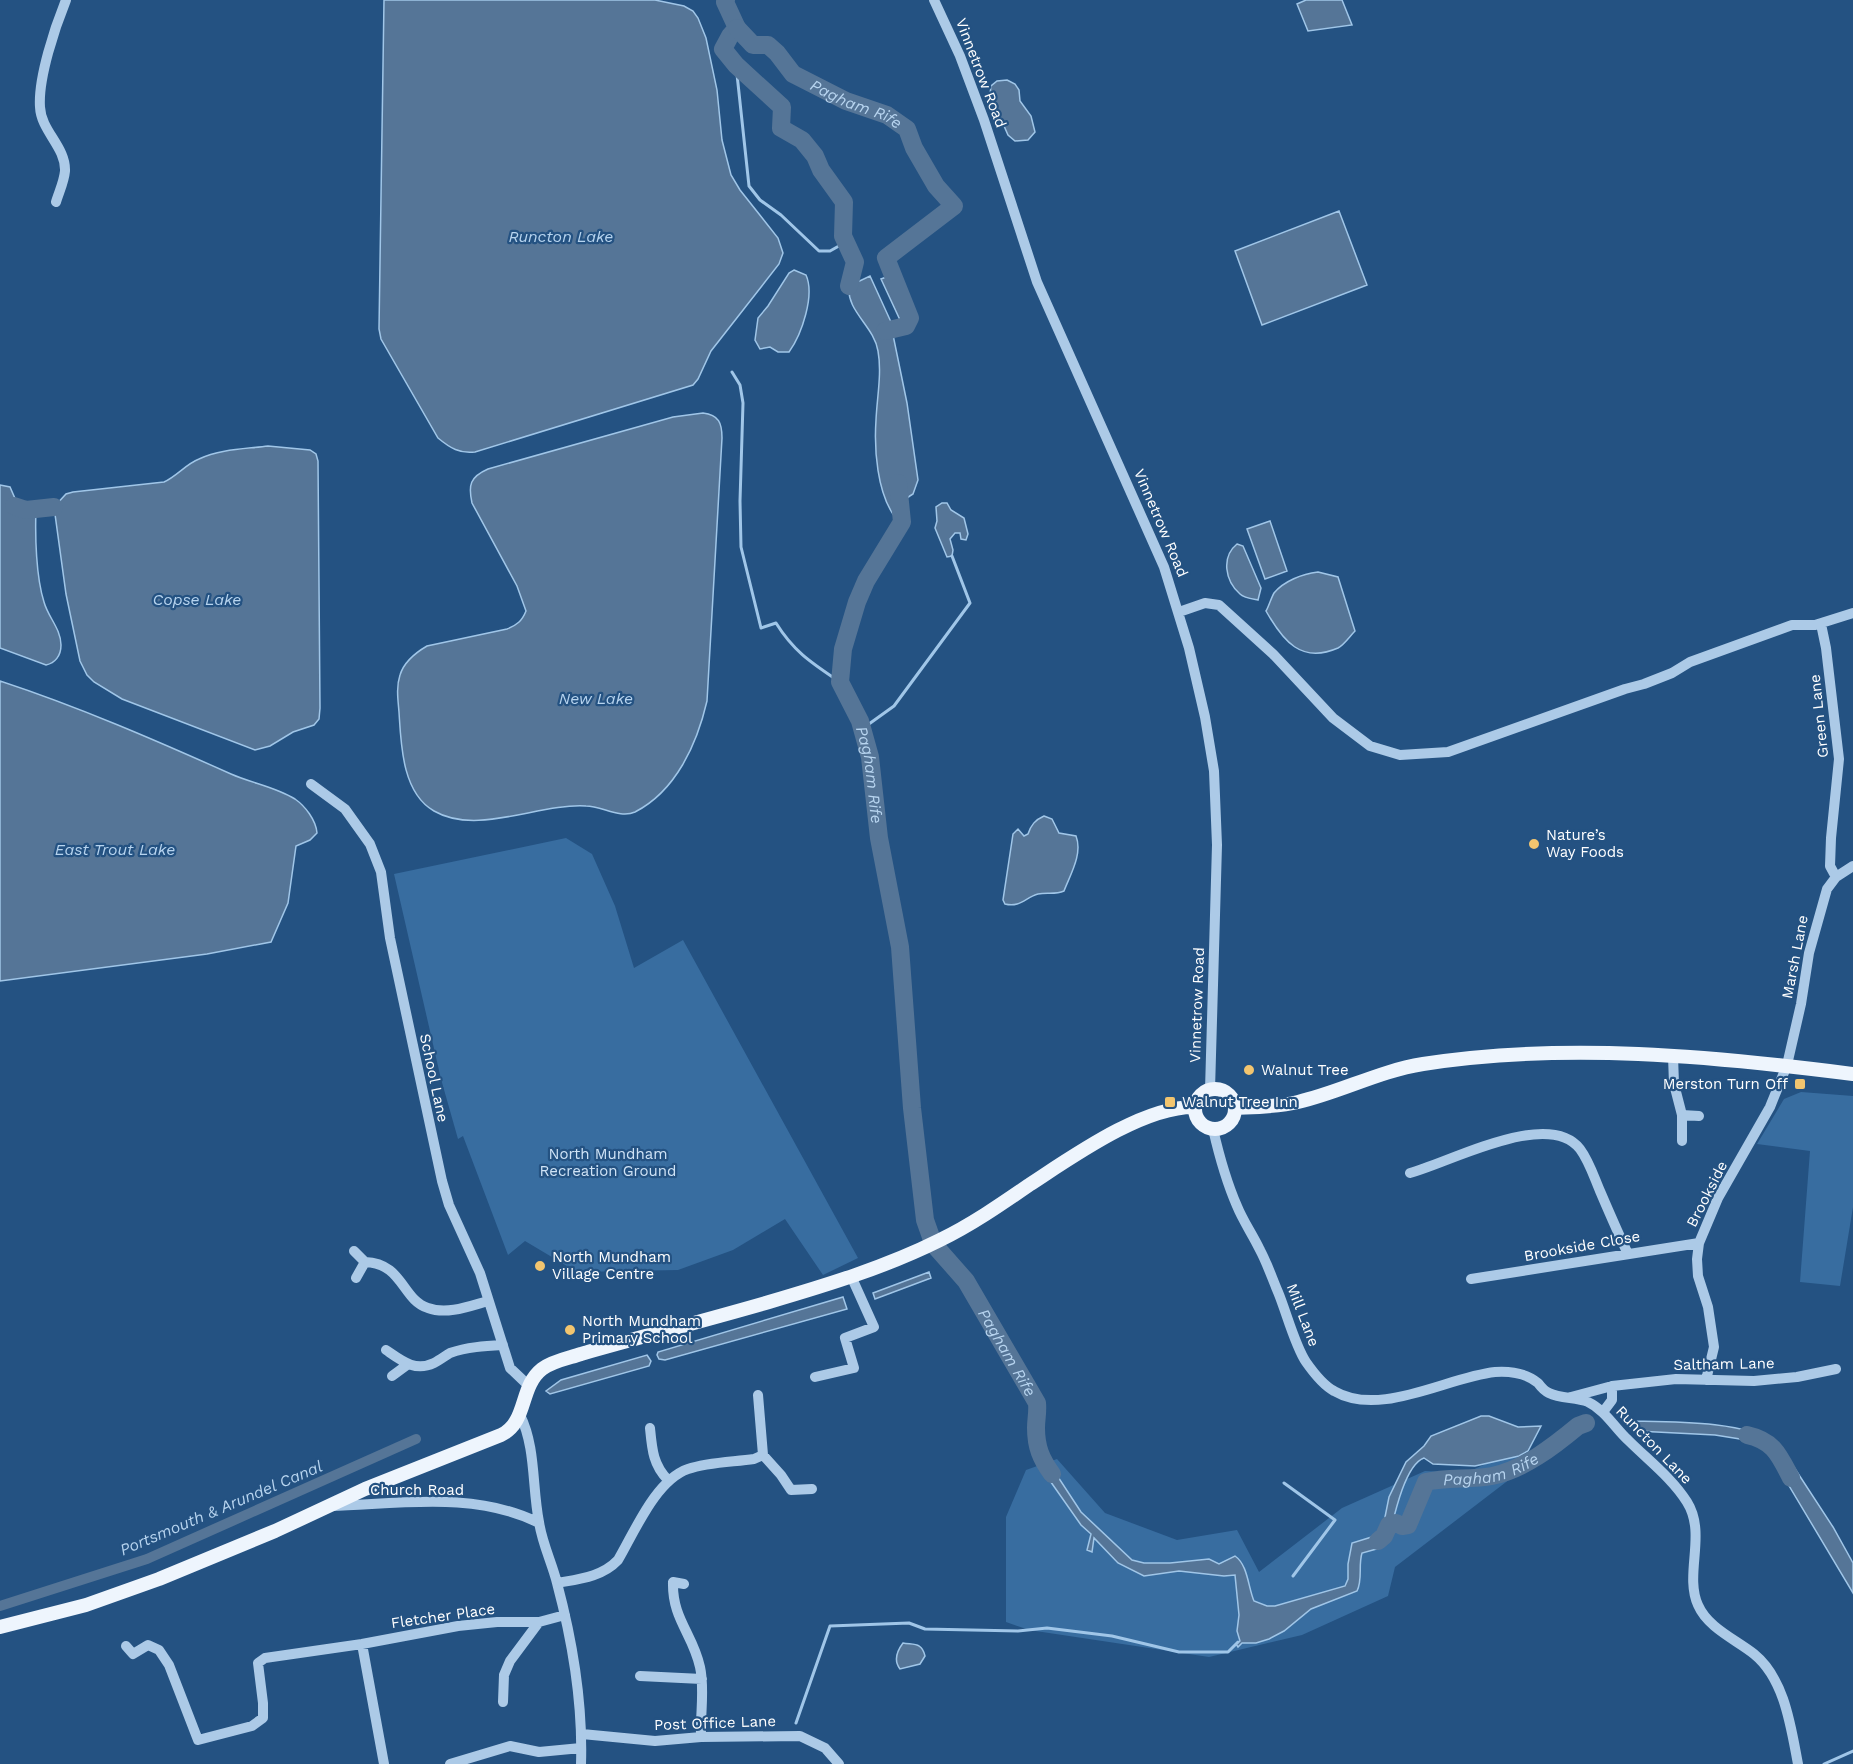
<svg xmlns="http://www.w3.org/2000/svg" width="1853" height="1764" font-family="'Work Sans',sans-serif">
  <rect width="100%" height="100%" fill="#245282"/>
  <path fill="#386da0" d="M 566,838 L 592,854 L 615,906 L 634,968 L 683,940 L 858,1258 L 823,1275 L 785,1219 L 733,1250 L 678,1270 L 577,1272 L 525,1241 L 508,1255 L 463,1136 L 458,1139 L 441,1079 L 394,874 Z
    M 1801,1092 L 1853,1096 L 1853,1207 L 1840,1286 L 1800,1282 L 1810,1151 L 1757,1144 L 1784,1099 Z
    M 1518,1449 L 1531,1463 L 1395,1567 L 1388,1596 L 1302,1635 L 1209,1657 L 1029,1630 L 1006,1622 L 1006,1517 L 1026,1470 L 1057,1459 L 1105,1513 L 1177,1540 L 1237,1530 L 1259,1572 L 1342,1508 L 1425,1471 L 1466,1473 Z"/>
  <path fill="#557597" stroke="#a0c6e8" stroke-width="1.5" d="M 384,0 L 655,0 L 684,6 L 693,11 L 698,18 L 706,38 L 717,90 L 722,140 L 731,175 L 740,190 L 778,238 L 783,253 L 779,264 L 711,351 L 698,379 L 693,385 L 475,452 C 460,454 450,448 438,438 L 381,339 L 379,329 Z
    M 1306,0 L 1342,0 L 1352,25 L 1308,31 L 1297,4 Z
    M 1007,80 L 1015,84 L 1019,90 L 1020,101 L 1031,116 L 1035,132 L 1028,140 L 1015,141 L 1008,135 L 990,94 L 991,86 L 997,81 Z
    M 1339,211 L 1367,285 L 1262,325 L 1235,251 Z
    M 794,270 L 806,275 C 815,295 802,334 789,352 L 778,352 L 770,347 L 760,349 L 755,340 L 758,318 L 768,306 L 789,273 Z
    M 892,275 L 910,318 L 906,326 L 892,330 L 907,403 L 918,480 L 913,494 C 904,499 900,504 901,515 L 895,517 C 877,493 874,449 876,420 C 877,397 882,373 878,351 C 874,326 846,311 849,286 L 870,276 L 891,322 L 900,320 L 881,279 Z
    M 703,413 C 719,415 722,423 722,438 L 707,701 C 697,744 676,791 635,812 C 620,819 602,806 586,806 C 539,803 477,836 434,811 C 402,793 401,744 399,712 C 398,700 396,687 400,675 C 404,662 415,653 427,646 L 507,629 C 517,625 522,621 526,611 L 517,586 L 472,503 C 468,485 470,477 488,469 L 673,417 Z
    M 268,446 L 310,450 L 316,454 L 318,461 L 320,708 L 319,719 L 314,725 L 293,732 L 270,746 L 255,750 L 122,699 L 94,682 L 87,675 L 80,661 L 66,594 L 54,507 L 66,494 L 73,492 L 164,482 C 177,476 186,464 199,459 C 220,449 246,449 268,446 Z
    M 0,485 L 10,487 L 17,503 L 33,505 L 36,509 C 35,536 36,577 44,602 C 48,617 61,629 61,645 C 61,656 55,663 46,665 L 0,648 Z
    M 942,503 L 947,503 L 951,510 L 964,518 L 968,534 L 966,540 L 961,539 L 960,533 L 955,533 L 950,539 L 953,550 L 952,556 L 947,557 L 935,528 L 937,521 L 936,507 Z
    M 1270,521 L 1287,571 L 1265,579 L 1247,529 Z
    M 1237,544 L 1243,546 L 1261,588 L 1258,600 C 1253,599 1244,598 1240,594 C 1225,581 1221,557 1237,544 Z
    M 1318,572 L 1338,577 L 1355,631 C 1350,636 1344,645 1338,648 C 1301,664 1283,641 1266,611 C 1269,606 1271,598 1274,593 C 1284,581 1302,574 1318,572 Z
    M 0,681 C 79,707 155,740 231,774 C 251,783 276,787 295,799 C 305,806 316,820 317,833 L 310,840 L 296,846 L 288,903 L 271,942 L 207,954 L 0,981 Z
    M 1044,816 L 1052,819 L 1059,833 L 1076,836 C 1083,854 1070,875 1064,891 C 1055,895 1047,892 1038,894 C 1026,897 1020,908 1005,904 L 1003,900 L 1013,834 L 1018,829 L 1024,836 L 1028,834 C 1031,825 1035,820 1044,816 Z
    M 929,1272 L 931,1278 L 875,1299 L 873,1293 Z
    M 843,1297 L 847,1309 L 665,1360 L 659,1359 L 657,1355 L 658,1352 Z
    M 647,1355 L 651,1361 L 649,1366 L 550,1394 L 546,1391 L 561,1380 Z
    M 1481,1416 L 1489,1416 L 1518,1427 L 1541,1426 L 1528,1451 L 1519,1456 L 1475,1466 L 1433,1464 L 1424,1458 C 1404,1465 1393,1521 1388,1542 L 1380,1548 L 1362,1553 C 1358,1566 1363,1579 1357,1591 L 1311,1609 L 1284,1631 L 1269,1639 L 1256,1643 L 1242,1643 L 1238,1647 L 1236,1644 L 1240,1641 L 1237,1631 L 1239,1615 L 1235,1575 L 1224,1576 L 1179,1571 L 1144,1576 L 1118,1563 L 1094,1538 L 1092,1552 L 1087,1550 L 1091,1534 L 1081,1525 L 1034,1458 L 1043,1454 L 1081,1512 L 1132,1560 L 1144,1563 L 1170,1563 L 1209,1559 L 1219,1564 L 1235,1556 C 1248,1565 1248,1587 1254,1601 L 1267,1606 L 1275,1606 L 1345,1586 L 1348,1579 L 1348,1564 L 1352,1543 L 1378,1535 L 1383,1527 L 1389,1497 L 1406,1462 L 1424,1446 L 1431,1436 Z
    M 1628,1421 C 1666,1422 1745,1420 1775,1443 L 1759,1446 L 1740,1439 L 1715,1435 L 1637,1431 Z
    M 1786,1455 L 1833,1527 L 1853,1563 L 1853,1593 L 1773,1459 Z
    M 903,1643 C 914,1645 922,1642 925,1656 L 920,1664 L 900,1669 C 893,1660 897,1651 903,1643 Z"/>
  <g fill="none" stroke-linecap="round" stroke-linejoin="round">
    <path stroke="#a0c6e8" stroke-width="3" d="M 736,65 L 749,186 L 760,200 L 781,215 L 819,251 L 830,251 L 846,242
      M 732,372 L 740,385 L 743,403 L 740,501 L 741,547 L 761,628 L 776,623 C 794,652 812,663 840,682
      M 862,729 L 894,706 L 970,603 L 952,556
      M 1284,1483 L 1335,1520 L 1293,1576
      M 796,1723 L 830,1626 L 909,1623 L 925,1629 L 1018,1631 L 1047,1628 L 1112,1636 L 1179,1652 L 1228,1652 L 1238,1642
      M 1824,1764 L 1853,1751"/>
    <path stroke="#557597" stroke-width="10" d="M 0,1606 L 147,1559 L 416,1439"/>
    <g stroke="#557597" stroke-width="18">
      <path d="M 726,0 L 725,2 L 737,28 L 730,36 L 723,49 L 736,65 L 782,107 L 781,128 L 802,140 L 815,156 L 821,170 L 844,202 L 843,236 L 855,262 L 849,286"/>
      <path id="s1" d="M 737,28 L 753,45 L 768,45 L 777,53 L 793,74 L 846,101 L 887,115 L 907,129 L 914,148 L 936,186 L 954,206 L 886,258 L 910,318 L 906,326 L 885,331"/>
      <path id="s2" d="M 898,483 L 902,522 L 866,581 L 857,602 L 843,649 L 840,682 L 860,721 L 870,757 L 879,838 L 900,947 L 912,1108 L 925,1220 L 931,1237"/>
      <path d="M 14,506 L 26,510 L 54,507"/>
      <path id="s3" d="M 936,1247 L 966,1281 L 1037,1403 C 1038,1412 1036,1419 1036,1428 C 1036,1447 1041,1459 1052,1474"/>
      <path d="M 1747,1435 C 1774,1441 1779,1455 1791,1478"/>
      <path id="s4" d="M 1378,1541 L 1384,1536 L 1389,1525 L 1396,1523 L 1402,1526 L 1408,1525 L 1426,1482 C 1447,1477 1470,1480 1492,1476 C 1523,1470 1554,1446 1578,1426 L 1586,1423"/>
    </g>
    <path stroke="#accae7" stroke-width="10" d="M 934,0 L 960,56 L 984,120 L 1037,282 L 1164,567 L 1189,648 L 1205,717 L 1214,771 L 1217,845 L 1210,1090
      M 56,202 C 59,192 64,182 65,171 C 66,147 41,131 40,107 C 38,78 55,27 66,0
      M 1179,612 L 1205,603 L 1219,605 L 1273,654 L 1333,718 L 1370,746 L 1400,755 L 1448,752 L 1625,689 L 1644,684 L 1672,673 L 1690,662 L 1792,625 L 1815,625 L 1853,613
      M 1821,624 L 1826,648 L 1839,759 L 1831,838 L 1830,866 L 1836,877
      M 311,784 L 345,809 L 370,844 L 381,872 L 390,938 L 442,1181 L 449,1205 L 480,1273 L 510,1368 L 529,1386
      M 1673,1056 L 1674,1084 L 1682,1115 L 1682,1141
      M 1682,1115 L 1699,1116
      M 1213,1129 C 1219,1155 1226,1181 1237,1206 C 1243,1221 1253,1235 1260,1250 C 1267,1263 1272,1278 1278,1292 C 1286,1311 1295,1346 1306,1362 C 1313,1372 1323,1385 1334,1391 C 1380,1418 1447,1377 1495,1372 C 1510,1371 1526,1373 1538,1383 C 1541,1387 1544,1391 1549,1393 C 1561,1399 1576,1397 1588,1402 C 1605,1410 1615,1428 1628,1440 C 1648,1460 1672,1478 1687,1502 C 1707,1534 1684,1574 1698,1605 C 1708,1628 1735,1639 1754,1654 C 1785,1679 1791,1728 1798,1764
      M 1410,1173 C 1449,1163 1548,1108 1580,1149 C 1589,1161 1594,1177 1600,1191 C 1609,1212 1618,1233 1628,1254
      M 354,1251 L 365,1262
      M 356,1278 L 365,1262 C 403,1263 402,1300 428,1308 C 447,1315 470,1306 488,1301
      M 1471,1279 L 1699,1243
      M 386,1350 C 402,1361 415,1372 434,1363 C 440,1360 445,1356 450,1353 C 467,1347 485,1346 503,1345
      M 392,1376 L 407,1365
      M 815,1377 L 854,1368 L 845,1338 L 874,1327 L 851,1276
      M 1706,1380 L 1714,1347 L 1708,1307 L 1698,1276 L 1697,1259 L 1699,1243 L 1718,1198 L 1770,1107 L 1787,1065 L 1801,1004 L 1809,953 L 1827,889 L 1836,877 L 1853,866
      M 1571,1397 L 1612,1386 L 1676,1379 L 1754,1381 L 1797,1377 L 1836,1369
      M 1603,1412 L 1612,1400 L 1612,1386
      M 520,1415 C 536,1447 532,1487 539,1522 C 542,1543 552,1563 557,1583 C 573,1643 583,1702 581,1764
      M 650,1428 C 652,1449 653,1465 668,1480
      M 763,1455 L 781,1475 L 791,1490 L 812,1489
      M 331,1506 C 400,1504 475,1491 539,1523
      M 557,1583 C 579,1579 602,1577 618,1560 C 635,1531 656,1480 688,1469 C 708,1462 733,1462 754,1459 L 763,1455 L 758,1395
      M 684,1584 L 673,1582 C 672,1619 693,1634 700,1667 C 705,1689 700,1714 701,1737
      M 362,1644 L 384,1764
      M 126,1646 L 133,1654 L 148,1645 L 159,1650 L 169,1665 L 198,1740 L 252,1726 L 263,1718 L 263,1703 L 258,1663 L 265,1658 L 362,1644 L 458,1626 L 497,1622 L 539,1622 L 565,1615
      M 640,1676 L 702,1679
      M 503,1702 L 504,1675 L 510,1661 L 539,1622
      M 582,1734 L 655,1741 L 701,1737 L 800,1736 L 825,1748 L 839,1764
      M 450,1764 L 510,1746 L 539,1752 L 581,1748"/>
    <path stroke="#eef5fd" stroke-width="14" d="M1195 1109a20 20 0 1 1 40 0a20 20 0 1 1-40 0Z
      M 1235,1108 C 1256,1107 1277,1107 1298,1102 C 1341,1092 1379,1071 1423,1064 C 1565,1042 1712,1056 1853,1074
      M 0,1627 L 86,1605 L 159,1579 L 275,1531 L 365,1489 L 501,1435 C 528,1422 519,1387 542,1369 C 552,1361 569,1358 581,1354 C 644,1336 707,1320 769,1302 C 827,1285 886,1267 940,1240 C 971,1225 1000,1205 1029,1185 C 1072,1157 1143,1106 1195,1107"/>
  </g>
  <g fill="#f2c56f" stroke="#245282" stroke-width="2">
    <circle cx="1534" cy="844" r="6"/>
    <circle cx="1249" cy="1070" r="6"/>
    <rect x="1794" y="1078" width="12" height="12" rx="3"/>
    <rect x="1164" y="1096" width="12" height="12" rx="3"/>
    <circle cx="540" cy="1266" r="6"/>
    <circle cx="570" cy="1330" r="6"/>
  </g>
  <g text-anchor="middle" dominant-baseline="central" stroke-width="4.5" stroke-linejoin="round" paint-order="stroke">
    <g font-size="15" fill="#fff" stroke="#245282">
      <text transform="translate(981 73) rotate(69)">Vinnetrow Road</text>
      <text transform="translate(1161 523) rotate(67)">Vinnetrow Road</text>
      <text transform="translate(1819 716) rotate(-96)">Green Lane</text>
      <text transform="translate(1795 957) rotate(-79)">Marsh Lane</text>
      <text transform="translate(1197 1005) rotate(-88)">Vinnetrow Road</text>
      <text transform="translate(434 1078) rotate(78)">School Lane</text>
      <text transform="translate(1707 1194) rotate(-63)">Brookside</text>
      <text transform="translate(1582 1246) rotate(-10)">Brookside Close</text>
      <text transform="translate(1303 1315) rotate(69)">Mill Lane</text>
      <text transform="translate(1724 1364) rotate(-1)">Saltham Lane</text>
      <text transform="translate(1654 1445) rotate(46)">Runcton Lane</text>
      <text x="417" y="1490">Church Road</text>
      <text transform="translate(443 1616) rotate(-8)">Fletcher Place</text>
      <text transform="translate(715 1723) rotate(-2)">Post Office Lane</text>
    </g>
    <g font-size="15" fill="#fff" stroke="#245282" text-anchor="start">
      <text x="1546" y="835">Nature’s<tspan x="1546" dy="17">Way Foods</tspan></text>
      <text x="1261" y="1070">Walnut Tree</text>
      <text x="1788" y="1084" text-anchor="end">Merston Turn Off</text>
      <text x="1182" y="1102">Walnut Tree Inn</text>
      <text x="552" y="1257">North Mundham<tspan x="552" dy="17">Village Centre</tspan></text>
      <text x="582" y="1321">North Mundham<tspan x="582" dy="17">Primary School</tspan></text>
    </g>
    <g font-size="15" fill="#cfe3f6" stroke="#245282">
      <text x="608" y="1154">North Mundham<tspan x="608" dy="17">Recreation Ground</tspan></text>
    </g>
    <g font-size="16" font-style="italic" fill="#b7d4ef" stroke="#245282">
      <text stroke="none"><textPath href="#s1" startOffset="147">Pagham Rife</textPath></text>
      <text x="561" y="236">Runcton Lake</text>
      <text x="197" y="599">Copse Lake</text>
      <text x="596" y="698">New Lake</text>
      <text stroke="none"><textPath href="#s2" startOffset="312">Pagham Rife</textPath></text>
      <text x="115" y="849">East Trout Lake</text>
      <text stroke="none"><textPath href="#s3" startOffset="128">Pagham Rife</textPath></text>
      <text stroke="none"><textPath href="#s4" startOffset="153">Pagham Rife</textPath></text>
      <text transform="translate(221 1508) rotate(-23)">Portsmouth &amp; Arundel Canal</text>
    </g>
  </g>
</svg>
